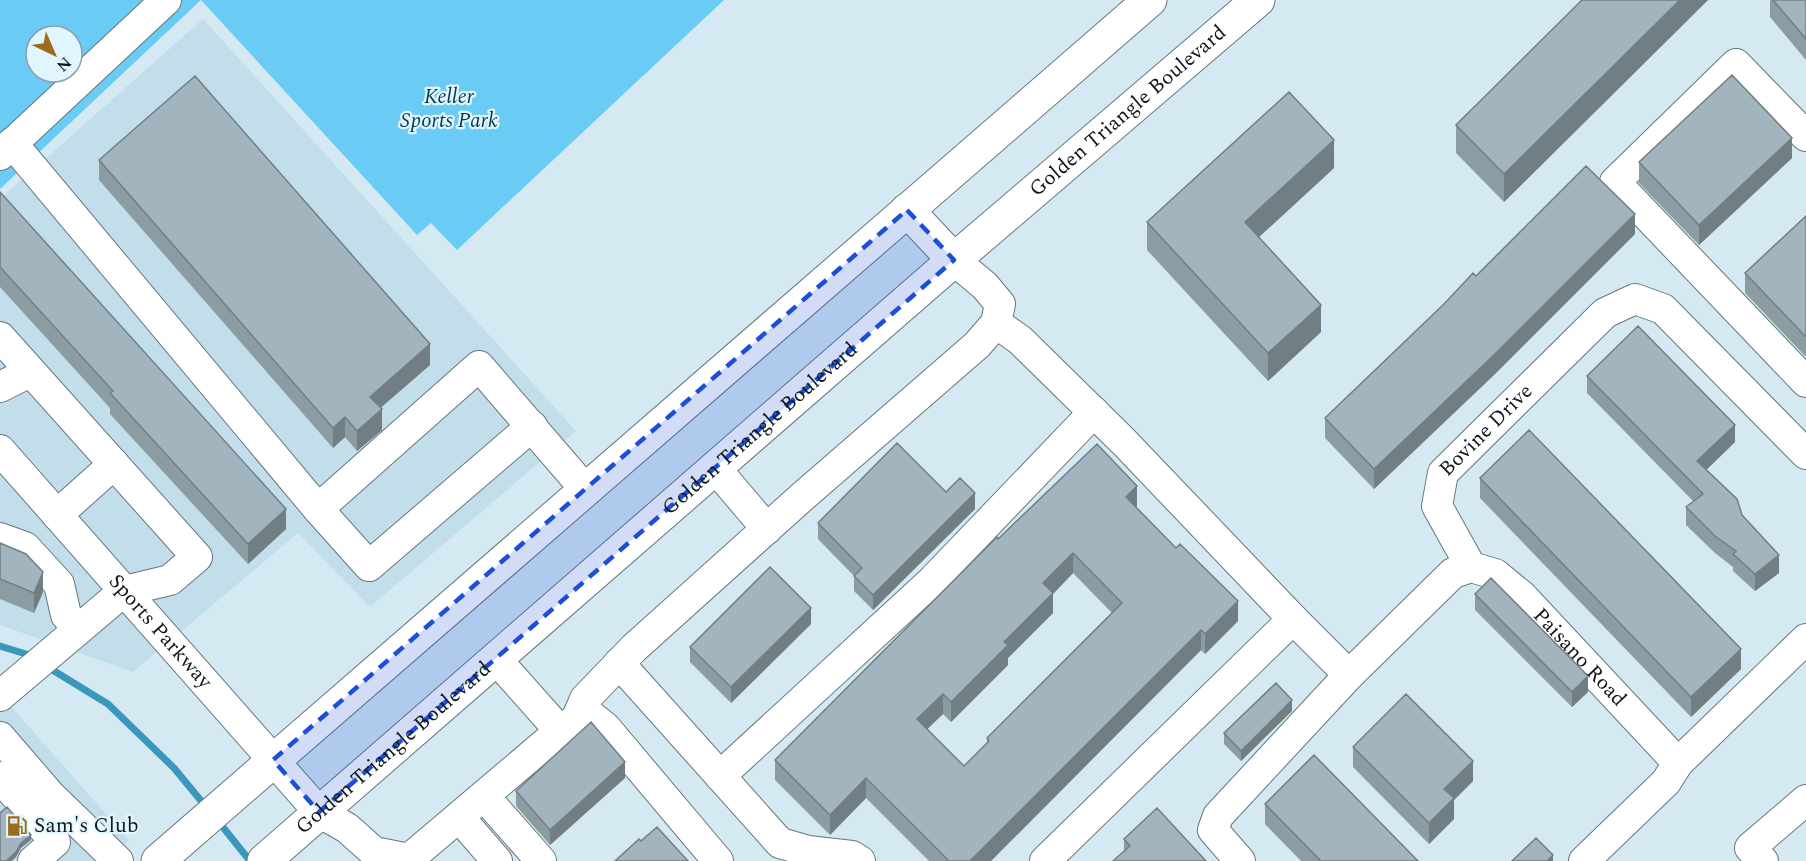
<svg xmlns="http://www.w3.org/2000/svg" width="1806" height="861" font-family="Spectral,serif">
  <rect width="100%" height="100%" fill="#d4e9f2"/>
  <path fill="#c2deeb" d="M 203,19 L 576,431 L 370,607 L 298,533 L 133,672 L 0,625 L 0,199 Z
    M 0,694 L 129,840 L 105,861 L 0,861 Z"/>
  <path fill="#6accf4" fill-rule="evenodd" d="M 0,0 L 724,0 L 457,250 L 431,223 L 417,235 L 201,0 L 0,189 ZM 36,36 L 72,36 L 72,72 L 36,72 Z"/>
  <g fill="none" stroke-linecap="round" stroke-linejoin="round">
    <path stroke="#3b98bc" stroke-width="7" d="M 0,646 L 26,654 L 34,658
      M 46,666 L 108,704 L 174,768 L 207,808
      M 218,821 L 250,861"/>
    <g stroke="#65777f" stroke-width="32">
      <g id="minor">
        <path d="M 1806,136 L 1736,64 L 1615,182 L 1806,382"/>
        <path d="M 12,143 L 318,509 L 479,366 L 585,489"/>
        <path d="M 0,155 L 166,0"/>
        <path d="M 996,323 L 1020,340 L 1124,442 L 1293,619 L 1045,861"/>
        <path d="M 0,337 L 197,557 L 170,580 L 124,591 L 0,696"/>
        <path d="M 0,387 L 30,372"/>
        <path id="s1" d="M 0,450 L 319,812 L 347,828 L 374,852 L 409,859 L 560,731 L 496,659"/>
        <path d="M 716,469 L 767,529"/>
        <path d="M 318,509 L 369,566 L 532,426"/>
        <path d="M 57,515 L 114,464"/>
        <path d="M 0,538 L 25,547 L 59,584 L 66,615 L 79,629"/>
        <path id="s2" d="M 1471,567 L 1437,506 L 1443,473 L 1605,313 L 1635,299 L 1663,309 L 1806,454"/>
        <path id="s3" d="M 1471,567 L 1495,574 L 1522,596 L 1678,763"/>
        <path d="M 1293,619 L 1349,675"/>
        <path d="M 619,663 L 780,843 L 808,851 L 852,856 L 860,861"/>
        <path d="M 577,718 L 585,699 L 634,648 L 802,497 L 977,345 L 996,323 L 1000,304 L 985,286 L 954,260"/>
        <path d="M 565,728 L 577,718 L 590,715 L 606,728 L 718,861"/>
        <path d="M 0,737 L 50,795 L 118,861"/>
        <path d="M 720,776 L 932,581 L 1094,412"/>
        <path d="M 0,777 L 55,842 L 33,861"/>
        <path d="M 484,796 L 541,861"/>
        <path d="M 459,817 L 497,861"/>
        <path d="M 1240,861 L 1213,830 L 1218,816 L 1349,675 L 1453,573 L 1471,567"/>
        <path d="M 1584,861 L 1666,782 L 1678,763 L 1806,639"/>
        <path d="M 1763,861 L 1750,848 L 1806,800"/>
      </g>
    </g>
    <g stroke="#65777f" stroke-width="35">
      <g id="major">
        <path d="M 907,210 L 954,260"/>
        <path d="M 158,861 L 1150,0"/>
        <path id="s4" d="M 264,861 L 954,260 L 1258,0"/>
      </g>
    </g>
    <use href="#minor" stroke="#fff" stroke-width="30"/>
    <use href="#major" stroke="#fff" stroke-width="33"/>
  </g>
  <path fill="#8b9ca3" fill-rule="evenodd" d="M 1582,0 L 1708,0 L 1504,202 L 1456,153 L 1456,125 Z
    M 1770,0 L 1806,0 L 1806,60 L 1770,17 Z
    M 1792,158 L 1699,245 L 1639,183 L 1639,162 Z
    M 99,160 L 430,365 L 380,408 L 382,430 L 357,451 L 345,437 L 333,448 L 99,180 Z
    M 1334,168 L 1259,237 L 1321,332 L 1268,381 L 1147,250 L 1147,222 Z
    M 0,192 L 286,529 L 248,564 L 110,414 L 110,408 L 0,287 Z
    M 1806,216 L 1806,356 L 1805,356 L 1745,293 L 1745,273 Z
    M 1635,234 L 1495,374 L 1374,489 L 1325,438 L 1325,418 L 1476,276 Z
    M 1587,376 L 1735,442 L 1706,470 L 1742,515 L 1779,573 L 1755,591 L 1733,571 L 1733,567 L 1715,553 L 1686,525 L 1686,507 L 1694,502 L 1587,393 Z
    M 1480,478 L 1741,669 L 1691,717 L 1480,498 Z
    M 946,492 L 975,509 L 873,610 L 854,591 L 854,576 L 818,539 L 818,523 Z
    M 1137,506 L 1136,507 L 1238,621 L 1205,654 L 1201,650 L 991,861 L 929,861 L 866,798 L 830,835 L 775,780 L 775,760 ZM 1073,573 L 1112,613 L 987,738 L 987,743 L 964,766 L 927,729 L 943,714 L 951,722 L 1008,665 L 1008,658 L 1053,613 L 1053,594 Z
    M 0,543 L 43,592 L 34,613 L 0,599 Z
    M 1475,594 L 1588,692 L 1572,707 L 1475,610 Z
    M 811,624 L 731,703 L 690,662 L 690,647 Z
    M 1292,711 L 1241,761 L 1224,744 L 1224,733 Z
    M 1353,747 L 1473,781 L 1454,800 L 1454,819 L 1429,844 L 1353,767 Z
    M 625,778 L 550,845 L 516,806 L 516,791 Z
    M 1265,804 L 1418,861 L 1301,861 L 1265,824 Z
    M 1124,839 L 1206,861 L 1124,851 Z"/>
  <path fill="#717f85" d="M 1680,0 L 1708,0 L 1504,202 L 1504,174 Z
    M 1792,138 L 1792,158 L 1699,245 L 1699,225 Z
    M 1334,140 L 1334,168 L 1245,250 L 1245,222 Z
    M 1635,214 L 1635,234 L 1495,374 L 1374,489 L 1374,469 Z
    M 1321,305 L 1321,332 L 1268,381 L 1268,353 Z
    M 430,344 L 430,365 L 370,417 L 370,397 Z
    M 382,409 L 382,430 L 357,451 L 357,431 Z
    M 345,417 L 345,437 L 333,448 L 333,428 Z
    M 1735,425 L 1735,442 L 1697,479 L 1697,461 Z
    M 1137,486 L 1137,506 L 1126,517 L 1126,497 Z
    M 975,493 L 975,509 L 873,610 L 873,595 Z
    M 286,509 L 286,529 L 248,564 L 248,544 Z
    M 1073,553 L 1073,573 L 1053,594 L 1053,613 L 1008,658 L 1008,665 L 951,722 L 951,702 L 1004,642 L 1043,583 Z
    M 1779,555 L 1779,573 L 1755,591 L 1755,574 Z
    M 43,572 L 43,592 L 34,613 L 34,593 Z
    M 1238,601 L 1238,621 L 1205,654 L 1205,634 Z
    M 811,608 L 811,624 L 731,703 L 731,687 Z
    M 1201,630 L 1201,650 L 991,861 L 970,861 Z
    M 1741,649 L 1741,669 L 1691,717 L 1691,697 Z
    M 1588,676 L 1588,692 L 1572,707 L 1572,692 Z
    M 943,694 L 943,714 L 917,739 L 917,719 Z
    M 1292,700 L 1292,711 L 1241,761 L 1241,751 Z
    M 1473,761 L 1473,781 L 1454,800 L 1454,819 L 1429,844 L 1429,823 L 1444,789 Z
    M 625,762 L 625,778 L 550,845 L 550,830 Z
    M 866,778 L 866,798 L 830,835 L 830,815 Z
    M 31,835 L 31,840 L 21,848 L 16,857 L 12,861 L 6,861 L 21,843 Z
    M 1553,855 L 1553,861 L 1547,861 Z"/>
  <path fill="#a2b5be" stroke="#717f85" stroke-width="1.5" fill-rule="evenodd" d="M 1582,0 L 1680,0 L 1504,174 L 1456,125 Z
    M 1773,0 L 1806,0 L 1806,39 Z
    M 1732,75 L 1792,138 L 1699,225 L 1639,162 Z
    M 195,76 L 430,344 L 370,397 L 382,409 L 357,431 L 345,417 L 333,428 L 99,160 Z
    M 1289,92 L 1334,140 L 1245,222 L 1321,305 L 1268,353 L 1147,222 Z
    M 1586,166 L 1635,214 L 1495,354 L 1374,469 L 1325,418 L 1444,304 L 1473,273 L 1476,276 Z
    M 0,192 L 286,509 L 248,544 L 110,393 L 113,391 L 0,267 Z
    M 1806,216 L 1806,336 L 1805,336 L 1745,273 Z
    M 1638,326 L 1735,425 L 1697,461 L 1737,499 L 1742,515 L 1779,555 L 1755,574 L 1733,554 L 1736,551 L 1715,536 L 1686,507 L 1703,494 L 1587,376 Z
    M 1529,430 L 1741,649 L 1691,697 L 1480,478 Z
    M 897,443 L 946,492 L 960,478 L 975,493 L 873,595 L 854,576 L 862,568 L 818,523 Z
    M 1097,444 L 1137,486 L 1126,497 L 1176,548 L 1180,544 L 1238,601 L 1205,634 L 1201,630 L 970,861 L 949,861 L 866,778 L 830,815 L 775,760 L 997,537 L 998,539 ZM 1073,553 L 1122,603 L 987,738 L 989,741 L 964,766 L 917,719 L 943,694 L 951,702 L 1008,645 L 1004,642 L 1053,593 L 1043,583 Z
    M 0,543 L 26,554 L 43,572 L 34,593 L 0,579 Z
    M 770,567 L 811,608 L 731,687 L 690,647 Z
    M 1491,578 L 1588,676 L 1572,692 L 1475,594 Z
    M 1276,683 L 1292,700 L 1241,751 L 1224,733 Z
    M 1406,694 L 1473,761 L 1444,789 L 1454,798 L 1429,823 L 1353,747 Z
    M 591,722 L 625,762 L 550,830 L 516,791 Z
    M 1314,755 L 1418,861 L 1321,861 L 1265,804 Z
    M 7,807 L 31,835 L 21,843 L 16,852 L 6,861 L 0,861 L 0,813 Z
    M 1157,808 L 1206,861 L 1113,861 L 1130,846 L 1124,839 Z
    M 657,827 L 688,861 L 615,861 L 639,839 L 641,841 Z
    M 1536,838 L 1553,855 L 1547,861 L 1512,861 Z"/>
  <path fill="#1d4ed8" fill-opacity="0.2" stroke="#1d4ed8" stroke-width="4.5" stroke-dasharray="12 8" stroke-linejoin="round" d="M 907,210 L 954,260 L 319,812 L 273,760 Z"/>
  <defs>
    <g id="fuel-bare" transform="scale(1.62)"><path d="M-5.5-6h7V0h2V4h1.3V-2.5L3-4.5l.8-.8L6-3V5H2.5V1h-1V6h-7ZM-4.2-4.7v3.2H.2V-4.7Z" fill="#9a6d1d" stroke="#e1f6ff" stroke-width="2.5" paint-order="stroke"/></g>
  </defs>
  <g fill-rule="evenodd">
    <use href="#fuel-bare" x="17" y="826"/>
  </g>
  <g text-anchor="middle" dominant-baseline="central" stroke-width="4.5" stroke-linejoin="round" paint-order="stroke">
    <g font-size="21" font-style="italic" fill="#013b4e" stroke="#e1f6ff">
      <text x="449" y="97">Keller<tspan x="449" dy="24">Sports Park</tspan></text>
    </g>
    <g font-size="21" fill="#11181b" stroke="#e1f6ff">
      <text stroke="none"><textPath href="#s4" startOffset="1144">Golden Triangle Boulevard</textPath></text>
      <text stroke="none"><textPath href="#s4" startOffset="658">Golden Triangle Boulevard</textPath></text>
      <text stroke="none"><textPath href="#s2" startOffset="164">Bovine Drive</textPath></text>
      <text stroke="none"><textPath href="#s1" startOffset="242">Sports Parkway</textPath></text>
      <text stroke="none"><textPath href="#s3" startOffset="144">Paisano Road</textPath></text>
      <text stroke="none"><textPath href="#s4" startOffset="172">Golden Triangle Boulevard</textPath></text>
    </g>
    <g font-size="21" fill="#11181b" stroke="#e1f6ff" text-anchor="start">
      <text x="34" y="826">Sam's Club</text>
    </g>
  </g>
  <g transform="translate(54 54) rotate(136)"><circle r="28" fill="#e1f6ff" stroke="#8e9da4" stroke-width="1.5"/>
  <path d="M0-4.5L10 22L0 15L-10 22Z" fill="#9a6d1d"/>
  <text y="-9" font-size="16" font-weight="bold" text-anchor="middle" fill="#11181b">N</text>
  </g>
</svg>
